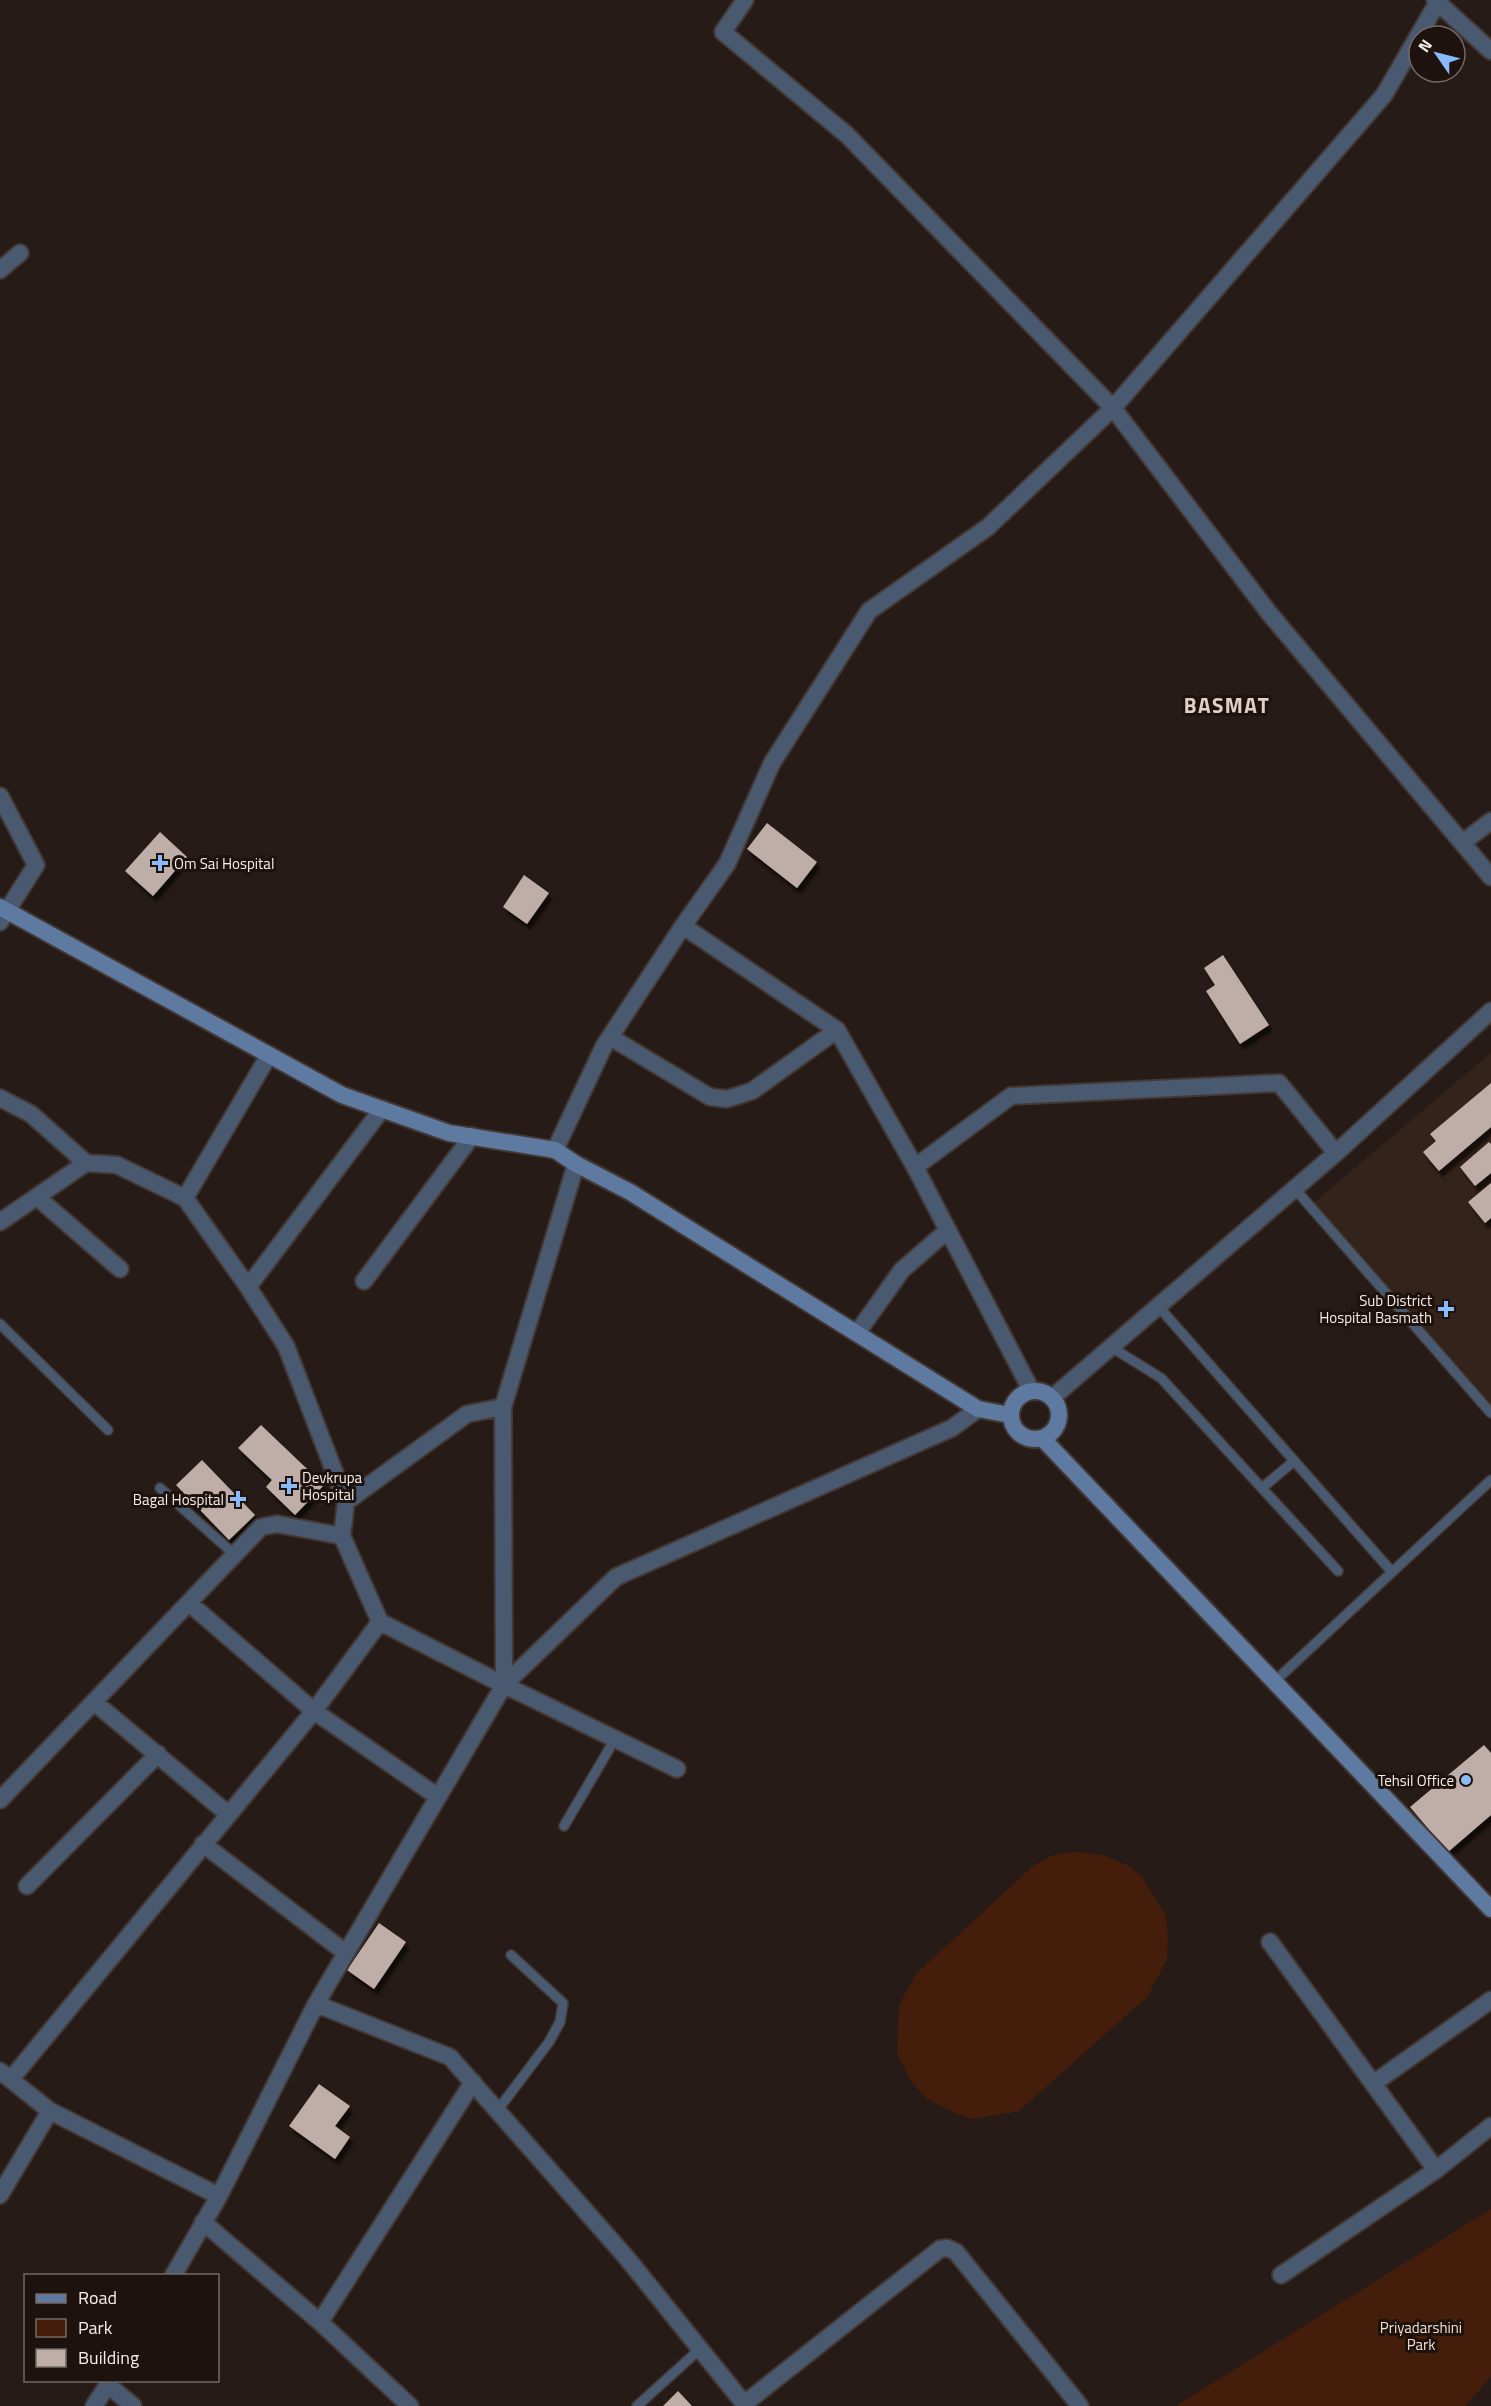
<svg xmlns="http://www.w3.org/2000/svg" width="1491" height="2406" font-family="'Titillium Web',sans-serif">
  <defs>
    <filter id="shadow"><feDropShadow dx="3.5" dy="6" stdDeviation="1.5" flood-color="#0009"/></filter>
  </defs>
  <rect width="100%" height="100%" fill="#261b16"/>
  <path fill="#34231a" d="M 1491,1053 L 1491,1413 L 1312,1204 Z"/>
  <path fill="#441e0a" d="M 1076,1852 L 1103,1855 L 1125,1864 L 1142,1876 L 1166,1916 L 1168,1936 L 1167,1959 L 1148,1996 L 1019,2111 L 972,2119 L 953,2112 L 926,2098 L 910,2080 L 897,2053 L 899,2005 L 915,1975 L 1034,1865 L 1056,1854 Z
    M 1491,2209 L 1491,2377 L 1465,2406 L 1176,2406 Z"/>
  <path fill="#beaea7" filter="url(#shadow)" d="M 767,823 L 817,862 L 797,888 L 747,849 Z
    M 160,832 L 187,857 L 153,896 L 125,871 Z
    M 524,875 L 549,893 L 527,924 L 503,907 Z
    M 1223,955 L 1269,1025 L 1240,1044 L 1206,991 L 1215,985 L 1204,968 Z
    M 1491,1083 L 1491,1127 L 1439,1171 L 1423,1152 L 1436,1141 L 1430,1134 Z
    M 1489,1142 L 1491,1144 L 1491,1173 L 1475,1186 L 1460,1167 Z
    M 1491,1183 L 1491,1218 L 1485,1223 L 1468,1202 Z
    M 261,1425 L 324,1485 L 295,1515 L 266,1487 L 272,1480 L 238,1448 Z
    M 202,1460 L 255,1515 L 229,1540 L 176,1485 Z
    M 1484,1745 L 1491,1753 L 1491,1815 L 1448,1852 L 1410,1807 Z
    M 379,1923 L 406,1942 L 374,1989 L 347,1970 Z
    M 319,2084 L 350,2106 L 335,2126 L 350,2137 L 335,2159 L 289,2126 Z
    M 678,2391 L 692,2406 L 663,2406 Z"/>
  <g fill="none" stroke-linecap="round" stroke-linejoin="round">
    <g stroke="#433834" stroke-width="12">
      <path id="service" d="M 1295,1189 L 1491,1413
        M 1158,1306 L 1392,1572
        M 0,1324 L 108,1430
        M 1111,1347 L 1161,1378 L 1338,1571
        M 160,1488 L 235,1555
        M 1262,1488 L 1294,1461
        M 1274,1682 L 1491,1480
        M 564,1826 L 615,1739
        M 497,2111 L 549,2042 L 560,2022 L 563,2003 L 511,1955
        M 637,2406 L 700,2349"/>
    </g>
    <g stroke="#433834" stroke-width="20">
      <path id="minor" d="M 745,0 L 723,32 L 847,135 L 1113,408 L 1269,613 L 1491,877
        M 1435,0 L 1491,51
        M 0,270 L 20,253
        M 0,796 L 36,865 L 0,922
        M 1462,843 L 1491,821
        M 683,926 L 837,1030 L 915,1167 L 1011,1096 L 1279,1083 L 1336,1153
        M 610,1037 L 710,1097 L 727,1099 L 752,1091 L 837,1030
        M 0,1098 L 31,1114 L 86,1163
        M 555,1150 L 604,1046 L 683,926 L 727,864 L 772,763 L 869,611 L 988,527 L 1113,408 L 1384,95 L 1439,0
        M 915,1167 L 1031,1390
        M 38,1198 L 120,1269
        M 185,1198 L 269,1055
        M 0,1222 L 86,1163 L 117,1165 L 185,1198 L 248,1287 L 286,1346 L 346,1502 L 342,1536 L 380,1622 L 504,1685 L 677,1769
        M 364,1281 L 472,1136
        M 248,1287 L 382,1109
        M 857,1333 L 902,1270 L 948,1230
        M 1053,1397 L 1336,1153 L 1491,1011
        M 346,1502 L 467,1414 L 503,1407
        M 189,1603 L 314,1711 L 438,1797
        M 504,1685 L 503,1407 L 576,1164
        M 94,1702 L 228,1814
        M 0,1800 L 261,1527 L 277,1524 L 342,1536
        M 203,1844 L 346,1953
        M 27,1886 L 158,1754
        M 1270,1942 L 1436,2170
        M 316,2004 L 504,1685 L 616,1577 L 952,1428 L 978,1409
        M 0,2071 L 50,2111
        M 11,2079 L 314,1711 L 380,1622
        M 1374,2083 L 1491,2000
        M 0,2195 L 50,2111 L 219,2196
        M 203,2222 L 320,2322 L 410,2406
        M 1281,2275 L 1436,2170 L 1491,2126
        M 173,2276 L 219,2196 L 316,2004 L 450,2057 L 626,2257 L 746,2406
        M 320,2322 L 473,2082
        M 108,2385 L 133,2406
        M 744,2404 L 940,2249 L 947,2248 L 956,2252 L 1080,2406
        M 94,2406 L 111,2380"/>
    </g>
    <g stroke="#433834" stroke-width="20">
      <path id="secondary" d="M 0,907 L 342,1095 L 449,1133 L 555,1150 L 576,1164 L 630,1192 L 978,1409 L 1010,1415
        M1011 1415a24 24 0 1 1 48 0a24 24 0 1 1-48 0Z
        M 1042,1438 L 1491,1909"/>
    </g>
    <use href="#service" stroke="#485970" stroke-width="9"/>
    <use href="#minor" stroke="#485970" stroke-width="16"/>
    <use href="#secondary" stroke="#5f7aa0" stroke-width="16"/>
  </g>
  <g fill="#8abafc" stroke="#1d120d" stroke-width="2">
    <path d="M157 854h6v6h6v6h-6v6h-6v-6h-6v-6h6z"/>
    <path d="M1443 1300h6v6h6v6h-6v6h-6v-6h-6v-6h6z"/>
    <path d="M286 1477h6v6h6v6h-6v6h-6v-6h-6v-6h6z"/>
    <path d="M235 1490h6v6h6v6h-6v6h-6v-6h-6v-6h6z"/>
    <circle cx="1466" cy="1780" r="6"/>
  </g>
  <g text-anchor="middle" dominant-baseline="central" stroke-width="6" stroke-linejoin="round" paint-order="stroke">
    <g font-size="15" fill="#f5ede9" stroke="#1d120d" text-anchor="end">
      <text x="174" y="863" text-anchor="start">Om Sai Hospital</text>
      <text x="1432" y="1300">Sub District<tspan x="1432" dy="17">Hospital Basmath</tspan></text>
      <text x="302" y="1477" text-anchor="start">Devkrupa<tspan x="302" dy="17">Hospital</tspan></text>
      <text x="224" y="1499">Bagal Hospital</text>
      <text x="1454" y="1780">Tehsil Office</text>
    </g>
    <g font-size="15" fill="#f1ddd4" stroke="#1d120d">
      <text x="1421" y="2327">Priyadarshini<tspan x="1421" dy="17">Park</tspan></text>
    </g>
    <g font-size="21" font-weight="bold" letter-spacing="1.5" fill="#e0d0c8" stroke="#1d120d">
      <text x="1227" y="705">BASMAT</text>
    </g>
  </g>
  <rect x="24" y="2274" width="195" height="108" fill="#1d120d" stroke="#736a65" stroke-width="1.5"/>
  <rect x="36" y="2294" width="30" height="9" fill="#5f7aa0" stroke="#736a65" stroke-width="1.5"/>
  <text x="78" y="2304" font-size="18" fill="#f5ede9">Road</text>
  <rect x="36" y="2319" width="30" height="18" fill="#441e0a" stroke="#736a65" stroke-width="1.5"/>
  <text x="78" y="2334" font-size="18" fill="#f5ede9">Park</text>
  <rect x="36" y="2349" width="30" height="18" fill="#beaea7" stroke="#736a65" stroke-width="1.5"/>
  <text x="78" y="2364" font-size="18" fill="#f5ede9">Building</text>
  <g transform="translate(1437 54) rotate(305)"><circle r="28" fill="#1d120d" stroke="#736a65" stroke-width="1.5"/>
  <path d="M0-4.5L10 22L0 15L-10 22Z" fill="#8abafc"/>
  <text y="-9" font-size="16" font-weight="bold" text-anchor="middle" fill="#f5ede9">N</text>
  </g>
</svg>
